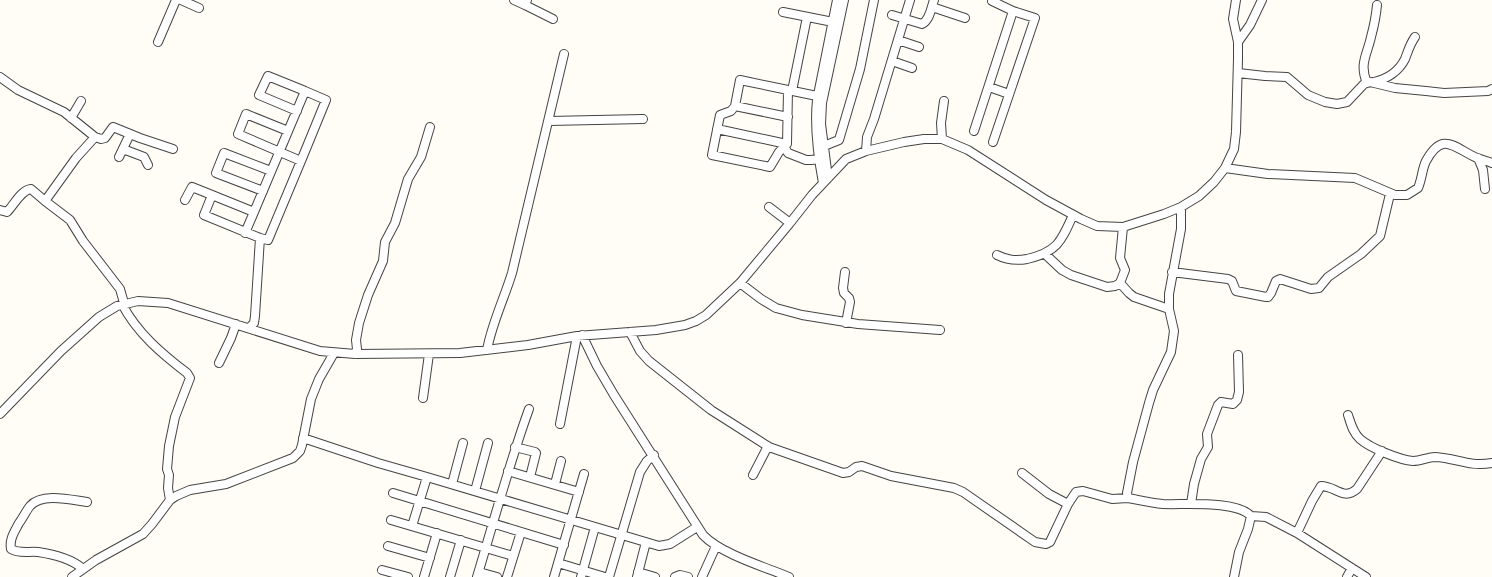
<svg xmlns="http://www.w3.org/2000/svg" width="1492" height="577" font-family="Lora,serif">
  <rect width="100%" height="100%" fill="#fffdf5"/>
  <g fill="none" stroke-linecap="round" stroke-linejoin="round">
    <g stroke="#444" stroke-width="10">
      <path id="minor" d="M 181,0 L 199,8
        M 514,0 L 525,5 L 527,0
        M 992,1 L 1013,11 L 1035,18 L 993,142
        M 525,5 L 553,19
        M 932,7 L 965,18
        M 783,12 L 833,22
        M 892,15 L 922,24 C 930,20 931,8 934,0
        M 898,40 L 919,47
        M 158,42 L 176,0
        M 1238,42 L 1250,25 L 1262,0
        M 892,61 L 912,68
        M 1238,73 L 1265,76 L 1287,77 L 1308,95 L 1325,102 L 1337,104 L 1347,102 L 1364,84 L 1370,82 L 1395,88 L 1426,91 L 1444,93 L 1488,91 L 1492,89
        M 0,77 L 18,90 L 64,112 L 95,137 L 101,139 L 105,138 L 113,127 L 140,138 L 173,149
        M 1374,82 C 1387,79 1399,71 1405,59 C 1408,51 1410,44 1415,37
        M 1367,83 C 1359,64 1367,55 1371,37 C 1374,26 1376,16 1377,5
        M 989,87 L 1009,94
        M 788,90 L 787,144 L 779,152 L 770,167 L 712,155 L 720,115 L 731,111 L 735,106 L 740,80 L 817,96
        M 792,91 L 807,17
        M 735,106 L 788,117
        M 71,118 L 81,101
        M 549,121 L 643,119
        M 717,129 L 782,143 L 788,153 L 806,160 L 811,160 L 824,158
        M 288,131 L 246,114 L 238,134 L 301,161 L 326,100 L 305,91
        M 974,131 L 1013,11
        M 942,139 L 941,123 L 944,101
        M 824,146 L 839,140 L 860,69 L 874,0
        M 123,149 L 144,157 L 148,165
        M 866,151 L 867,137 L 874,119 L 910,0
        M 119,157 L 130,134
        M 1478,158 L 1483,170 L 1485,189
        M 1225,168 L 1268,174 L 1355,178 L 1395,195 L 1407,195 L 1418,188 C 1422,179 1422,169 1426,161 C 1443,130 1454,148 1477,158 C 1482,160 1487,161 1492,163
        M 828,178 L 821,124 L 822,103 L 844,0
        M 823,183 C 818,156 814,128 817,100 L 837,0
        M 263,191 L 216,173 L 224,153 L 271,171
        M 212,195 L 254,212 L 245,233
        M 185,200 L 192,187 L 212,195 L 204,215 L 260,238 L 268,240 L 301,161
        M 45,201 L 76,158 L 95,137
        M 769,207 L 790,223
        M 1181,207 L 1181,229 L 1169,294 L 1169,309 L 1174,331 L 1171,352 L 1153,390 L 1149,403 L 1133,462 L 1127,493 L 1128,498 C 1139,500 1151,503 1163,504 C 1184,505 1236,500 1251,516 L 1248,529 L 1239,552 L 1234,577
        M 0,210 L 7,212 C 14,205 21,190 31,189 L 45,201 L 70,220 L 83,241 L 120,289 L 124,303
        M 254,212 C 271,172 288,131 305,91 L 268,76 L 259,95 L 297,111
        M 1123,227 L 1120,258 L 1125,270 L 1120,283 L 1129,293 L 1134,297 L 1169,309
        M 1045,254 L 1062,270 L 1071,275 L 1107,287 L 1115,286 L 1120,283
        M 997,255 C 1007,260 1015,261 1027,259 C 1057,252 1061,242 1073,215
        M 845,272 L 843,288 L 844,293 L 849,298 L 850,302 L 846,323
        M 1172,272 L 1228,279 L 1232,281 L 1236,291 L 1266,297 L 1268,297 L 1271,293 L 1276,281 L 1280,279 L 1311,289 L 1319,288 L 1328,277 L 1361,254 L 1380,236 L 1390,194
        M 740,283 L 761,299 L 776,308 L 802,315 L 858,324 L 940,330
        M 122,304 C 137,333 162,354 187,373 L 190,378 L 175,417 L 169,446 L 167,469 L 169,475 L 168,488 L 170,500
        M 249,328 L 254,323 L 255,316 L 260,238
        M 630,332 L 640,351 L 649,361 L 711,410 L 733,424 L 769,447 L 843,473 L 849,472 L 856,467 L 862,466 L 891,476 L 954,488 L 963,492 L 1035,542 L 1046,544 L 1050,542 L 1068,504 L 1076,492 L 1083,491 L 1112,499 L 1128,498
        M 582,335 L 597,366 L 614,395 L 703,535 C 721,554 765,567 789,577
        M 487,350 C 492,323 504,299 512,273 L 564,54
        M 355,354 L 357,349 L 356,340 L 359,323 L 368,295 L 383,261 L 385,242 L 395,223 L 408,179 L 421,157 L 430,127
        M 219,363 L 231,338 L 236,324
        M 423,398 L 429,354
        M 0,414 L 61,351 L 99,317 L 117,306 L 138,301 L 168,303 L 320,351 L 355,354 L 460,353 L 528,345 L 577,336 L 656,330 L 685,325 L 696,321 L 706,315 L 740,283 L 790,223 L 812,195 L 846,159 L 866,151 L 904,142 L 924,139 L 942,139 L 968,150 L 1046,200 L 1081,219 L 1097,226 L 1123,227 L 1164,214 L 1181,207 L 1199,196 L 1214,182 L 1225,168 L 1234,149 L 1236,132 L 1238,59 L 1238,42 L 1233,19 L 1236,0
        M 1348,415 C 1351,424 1353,433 1360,439 C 1370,448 1400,460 1413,461 C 1421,461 1428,457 1435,457 C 1457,458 1468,467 1492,463
        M 560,424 L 577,336
        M 303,438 L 378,463 L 427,477 L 659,546 L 670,544 L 697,527
        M 515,447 L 535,452 L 536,453 L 530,477
        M 508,471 L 579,492
        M 1022,473 L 1049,494 L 1068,504
        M 753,475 L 768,446
        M 452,484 L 463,443
        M 555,484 L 561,461
        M 475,491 L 488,443
        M 393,493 L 564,545
        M 1191,504 L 1194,484 L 1201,459 L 1208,447 L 1207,434 L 1218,405 L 1221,402 L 1233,404 L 1237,400 L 1239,392 L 1238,355
        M 1251,516 L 1266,517 L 1297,533 L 1366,577
        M 391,520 L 513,556
        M 412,526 L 427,477
        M 1297,533 L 1312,501 L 1321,486 C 1336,486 1343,501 1357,489 L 1382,451
        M 388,546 L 430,558
        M 558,563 L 605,577
        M 82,568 C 71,559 52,554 38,552 C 29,551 19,554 11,549 C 9,539 15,531 19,523 C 23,518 26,511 30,506 C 42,492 72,500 87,502
        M 382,570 L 408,577
        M 479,572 L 497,577
        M 638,572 L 655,577
        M 72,577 L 96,560 L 143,534 L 152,524 L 170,500 L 176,496 L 190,490 L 226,484 L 293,458 L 300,451 L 302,445 L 311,399 L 319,379 L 334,353
        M 424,577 L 437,533
        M 450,577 L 461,540
        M 477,577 C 494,521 509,464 529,409
        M 507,577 L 521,532
        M 554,577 L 584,474
        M 581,577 L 595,527
        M 609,577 L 640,472 L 647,461 L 654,455
        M 637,577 L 646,542
        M 675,577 L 680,575 L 688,577
        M 702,577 L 716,546
        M 1347,577 L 1352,568"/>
    </g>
    <use href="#minor" stroke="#fff" stroke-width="8"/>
  </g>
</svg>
